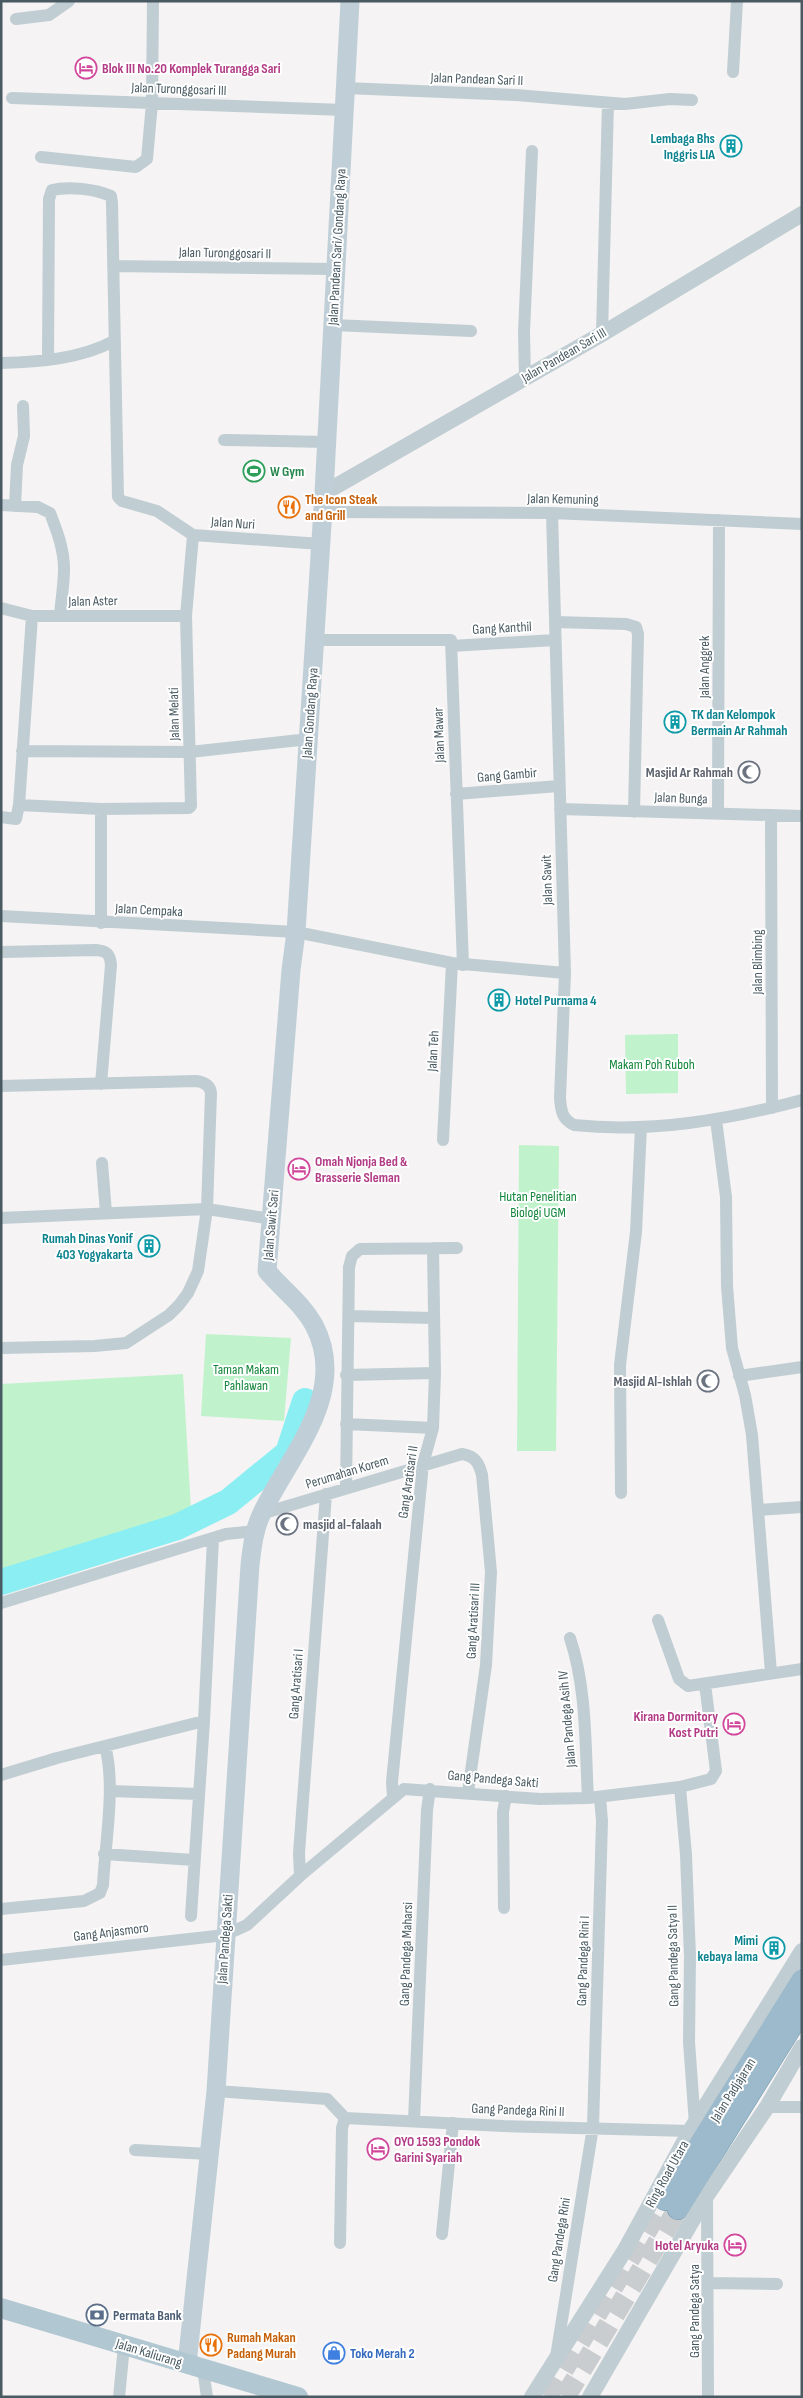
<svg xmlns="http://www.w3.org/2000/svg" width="803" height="2398" font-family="'Sofia Sans Condensed',sans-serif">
  <rect width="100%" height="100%" fill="#f5f3f3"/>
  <path fill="#c0f3cc" d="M 678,1034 L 678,1093 L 626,1094 L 625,1035 Z
    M 519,1145 L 559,1146 L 556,1451 L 517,1451 Z
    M 206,1334 L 291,1338 L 284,1421 L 201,1416 Z
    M 183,1374 L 192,1526 L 1,1572 L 1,1384 Z"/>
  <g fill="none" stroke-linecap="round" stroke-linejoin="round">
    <path stroke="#8beef3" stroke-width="26" d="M 1,1582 L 177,1527 L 228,1502 L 288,1453 L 305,1401"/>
    <path stroke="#cacdcf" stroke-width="21" stroke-dasharray="21 11" stroke-linecap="butt" d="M 547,2397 L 665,2200
      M 565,2397 L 678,2209"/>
    <g stroke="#739ab0" stroke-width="22">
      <path id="trunk" d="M 665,2200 L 802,1980
        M 678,2209 L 802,2010"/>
    </g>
    <path stroke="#c0cdd3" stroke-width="12" d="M 16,19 L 49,15 L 69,1
      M 733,72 L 737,1
      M 345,88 L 516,95 L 625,104 L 670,99 L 692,100
      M 12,98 L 344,110
      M 41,157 L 136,167 L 147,159 L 152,103 L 153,1
      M 113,266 L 336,269
      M 333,325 L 471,331
      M 602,334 L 608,103
      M 48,359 L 49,199 L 52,190 C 69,186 95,189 111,196 L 112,203 L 118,497 L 122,501 L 157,511 L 193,535 L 321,544
      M 1,363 C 39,362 80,359 114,341
      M 525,378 L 524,332 L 532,151
      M 224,440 L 327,442
      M 1,505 L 38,507 L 50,513 C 57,531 64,549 64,569 C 64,585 61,600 60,616
      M 15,506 L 17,465 L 24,436 L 23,406
      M 323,512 L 552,513 L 802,524
      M 552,513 L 565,973 L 560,1098 C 561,1111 562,1119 574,1125 C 651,1133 727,1120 802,1100
      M 1,608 L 32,616 L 186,616
      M 555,622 L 626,624 L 636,627 L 638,634 L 634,812
      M 315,640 L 451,640 L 463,965
      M 451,646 L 555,640
      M 22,751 L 190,752 L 309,739
      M 456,794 L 559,786
      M 19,805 L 101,809 L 189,808 L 191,806 L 186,616 L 193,535
      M 560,809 L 802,816
      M 718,814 L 719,520
      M 771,815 L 772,1108
      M 1,817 L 16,819 L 19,805 L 32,616
      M 1,916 L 296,932 L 452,963 L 565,973
      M 101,923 L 101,809
      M 1,952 L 96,950 C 107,951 110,954 111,965 L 101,1084
      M 1,1086 L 196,1081 C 204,1082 210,1085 211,1093 L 207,1209 L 198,1271 L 188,1293 L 179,1305 L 169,1315 L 126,1343 L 95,1346 L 1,1348
      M 716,1120 L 726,1197 L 727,1286 L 732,1348 L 745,1395 L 752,1435 L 771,1673
      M 443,1140 L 452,963
      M 102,1163 L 106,1213
      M 1,1218 L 207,1209 L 272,1219
      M 349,1316 L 433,1318
      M 346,1375 L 435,1373
      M 739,1376 L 802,1367
      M 346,1424 L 433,1428
      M 346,1488 L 349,1267 L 352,1256 L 360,1249 L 457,1248
      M 621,1493 L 620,1365 L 636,1232 L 641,1127
      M 758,1510 L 802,1507
      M 261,1514 L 462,1454 C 475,1456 479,1463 482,1475 L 491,1572 L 486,1665 L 468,1792
      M 1,1603 L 226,1534 L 256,1531
      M 658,1620 L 679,1679 L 688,1686 L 802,1669
      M 570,1638 C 587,1689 585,1745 588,1798
      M 1,1775 L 57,1758 L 204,1721
      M 680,1787 L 686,1855 L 690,1956 L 689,2042 L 695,2124
      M 110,1791 L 199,1794
      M 393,1797 L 392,1782 L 423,1464 L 433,1428 L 435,1373 L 433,1248
      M 104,1854 L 194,1860
      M 300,1876 L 299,1853 L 326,1494
      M 504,1908 L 503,1812 L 506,1796
      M 1,1909 L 84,1901 L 100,1893 L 103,1885 C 105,1844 116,1785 105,1746
      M 191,1916 L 204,1721 L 213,1539
      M 1,1960 L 225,1935 L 247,1925 L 300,1876 L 404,1789 L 540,1799 L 588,1798 L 680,1787 L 711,1779 L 716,1771 L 705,1684
      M 216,2091 L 327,2099 L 345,2118
      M 767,2107 L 802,2107
      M 414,2121 L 427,1810 L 430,1789
      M 135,2150 L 209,2154
      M 707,2195 L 708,2397
      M 442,2234 L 453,2123
      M 340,2243 L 342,2128 L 345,2118 L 503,2126 L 690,2131
      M 709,2283 L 777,2284
      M 556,2357 L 593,2127 L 602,1821 L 600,1797
      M 203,2369 L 207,2397
      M 119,2397 L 124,2346"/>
    <path stroke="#c0cdd3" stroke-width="16" d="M 324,493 L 602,334 L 802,214
      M 532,2397 L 625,2250 L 690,2131 L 802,1951
      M 590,2397 L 707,2195 L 767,2107 L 802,2047"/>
    <path stroke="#c0cfd7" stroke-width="19" d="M 187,2364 L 216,2091 L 250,1565 C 252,1548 254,1529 262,1513 C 289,1456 350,1393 314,1325 C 302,1303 282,1289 267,1271 L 291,970 L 296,932 L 324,493 L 350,1"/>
    <path stroke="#b1c7d2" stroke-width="20" d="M 1,2308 L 298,2397"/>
    <use href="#trunk" stroke="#9cbacb" stroke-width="21"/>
  </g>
  <defs>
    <g id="hotel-ring" transform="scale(1.125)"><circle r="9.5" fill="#fff" stroke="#d1479c" stroke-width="1.5"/><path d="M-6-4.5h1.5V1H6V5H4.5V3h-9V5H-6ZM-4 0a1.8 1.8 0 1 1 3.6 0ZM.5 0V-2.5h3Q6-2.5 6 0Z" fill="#d1479c"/></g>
    <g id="building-ring" transform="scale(1.125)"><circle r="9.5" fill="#fff" stroke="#0f9aa8" stroke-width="1.5"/><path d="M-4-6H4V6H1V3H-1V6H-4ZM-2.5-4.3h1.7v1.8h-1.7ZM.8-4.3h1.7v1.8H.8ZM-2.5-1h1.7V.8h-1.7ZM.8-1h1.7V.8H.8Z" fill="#0f9aa8"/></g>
    <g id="stadium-ring" transform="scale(1.125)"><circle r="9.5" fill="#fff" stroke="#2e9e5b" stroke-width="1.5"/><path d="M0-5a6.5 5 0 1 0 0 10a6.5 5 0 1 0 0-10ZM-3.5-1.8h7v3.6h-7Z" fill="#2e9e5b"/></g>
    <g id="restaurant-ring" transform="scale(1.125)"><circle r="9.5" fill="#fff" stroke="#e8710a" stroke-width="1.5"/><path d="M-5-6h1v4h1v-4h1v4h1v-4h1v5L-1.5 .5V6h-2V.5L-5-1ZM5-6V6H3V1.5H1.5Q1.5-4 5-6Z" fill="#e8710a"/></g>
    <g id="mosque-ring" transform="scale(1.125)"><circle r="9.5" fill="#fff" stroke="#6b7280" stroke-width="1.5"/><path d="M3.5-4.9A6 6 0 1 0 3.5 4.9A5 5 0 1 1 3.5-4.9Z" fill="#6b7280"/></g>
    <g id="bank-ring" transform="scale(1.125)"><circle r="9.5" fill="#fff" stroke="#5c6f8a" stroke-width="1.5"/><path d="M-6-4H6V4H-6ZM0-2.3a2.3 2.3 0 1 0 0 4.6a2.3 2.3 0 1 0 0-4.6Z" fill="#5c6f8a"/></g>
    <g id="shop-ring" transform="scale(1.125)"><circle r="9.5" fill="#fff" stroke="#3f7fe0" stroke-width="1.5"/><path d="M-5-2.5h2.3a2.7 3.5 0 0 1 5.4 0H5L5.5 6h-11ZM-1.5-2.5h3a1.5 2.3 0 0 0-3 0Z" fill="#3f7fe0"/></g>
  </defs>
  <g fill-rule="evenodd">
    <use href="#hotel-ring" x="86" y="68"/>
    <use href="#building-ring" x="731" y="146"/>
    <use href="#stadium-ring" x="254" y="471"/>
    <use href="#restaurant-ring" x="289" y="507"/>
    <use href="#building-ring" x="675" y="722"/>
    <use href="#mosque-ring" x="749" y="772"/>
    <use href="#building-ring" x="499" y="1000"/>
    <use href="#hotel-ring" x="299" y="1169"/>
    <use href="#building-ring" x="149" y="1246"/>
    <use href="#mosque-ring" x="708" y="1381"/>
    <use href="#mosque-ring" x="287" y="1524"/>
    <use href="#hotel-ring" x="734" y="1724"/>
    <use href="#building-ring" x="774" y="1948"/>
    <use href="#hotel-ring" x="378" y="2149"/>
    <use href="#hotel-ring" x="735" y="2245"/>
    <use href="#bank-ring" x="97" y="2315"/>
    <use href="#restaurant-ring" x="211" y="2345"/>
    <use href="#shop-ring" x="334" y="2353"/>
  </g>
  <g text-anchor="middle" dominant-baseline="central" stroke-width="4" stroke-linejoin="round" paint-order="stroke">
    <g font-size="14" font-weight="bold" fill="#b23c85" stroke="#fff" text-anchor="start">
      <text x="102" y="68">Blok III No.20 Komplek Turangga Sari</text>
      <text x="315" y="1161">Omah Njonja Bed &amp;<tspan x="315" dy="16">Brasserie Sleman</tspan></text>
      <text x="718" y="1716" text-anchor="end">Kirana Dormitory<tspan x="718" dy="16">Kost Putri</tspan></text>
      <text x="394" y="2141">OYO 1593 Pondok<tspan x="394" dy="16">Garini Syariah</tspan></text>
      <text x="719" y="2245" text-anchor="end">Hotel Aryuka</text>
    </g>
    <g font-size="14" fill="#495a62" stroke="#fff">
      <text transform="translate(477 79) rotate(2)">Jalan Pandean Sari II</text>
      <text transform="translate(179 89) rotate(2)">Jalan Turonggosari III</text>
      <text transform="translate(337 247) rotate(-87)">Jalan Pandean Sari/ Gondang Raya</text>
      <text transform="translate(225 253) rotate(1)">Jalan Turonggosari II</text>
      <text transform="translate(564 355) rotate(-30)">Jalan Pandean Sari III</text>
      <text transform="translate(563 499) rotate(1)">Jalan Kemuning</text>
      <text transform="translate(233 523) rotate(4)">Jalan Nuri</text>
      <text transform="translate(93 601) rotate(-1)">Jalan Aster</text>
      <text transform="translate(502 628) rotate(-3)">Gang Kanthil</text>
      <text transform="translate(704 667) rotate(-90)">Jalan Anggrek</text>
      <text transform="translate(310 713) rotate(-86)">Jalan Gondang Raya</text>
      <text transform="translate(174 714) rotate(-91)">Jalan Melati</text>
      <text transform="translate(439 735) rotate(-92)">Jalan Mawar</text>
      <text transform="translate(507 775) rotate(-5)">Gang Gambir</text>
      <text transform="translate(681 798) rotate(2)">Jalan Bunga</text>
      <text transform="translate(547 880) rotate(-92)">Jalan Sawit</text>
      <text transform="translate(149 910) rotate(3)">Jalan Cempaka</text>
      <text transform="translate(757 962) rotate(-90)">Jalan Blimbing</text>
      <text transform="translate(433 1051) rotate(-87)">Jalan Teh</text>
      <text transform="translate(271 1225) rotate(-85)">Jalan Sawit Sari</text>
      <text transform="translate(347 1472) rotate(-17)">Perumahan Korem</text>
      <text transform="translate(408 1482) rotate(-82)">Gang Aratisari II</text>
      <text transform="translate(473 1621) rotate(-87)">Gang Aratisari III</text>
      <text transform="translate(296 1684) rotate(-86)">Gang Aratisari I</text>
      <text transform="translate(567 1719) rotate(-95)">Jalan Pandega Asih IV</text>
      <text transform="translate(493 1779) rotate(5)">Gang Pandega Sakti</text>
      <text transform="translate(111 1932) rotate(-7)">Gang Anjasmoro</text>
      <text transform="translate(225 1939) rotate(-86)">Jalan Pandega Sakti</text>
      <text transform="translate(406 1954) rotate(-88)">Gang Pandega Maharsi</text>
      <text transform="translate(673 1956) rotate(-91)">Gang Pandega Satya II</text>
      <text transform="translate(583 1961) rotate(-88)">Gang Pandega Rini I</text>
      <text transform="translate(733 2090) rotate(-58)">Jalan Padjajaran</text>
      <text transform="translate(518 2110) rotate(2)">Gang Pandega Rini II</text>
      <text transform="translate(667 2174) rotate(-61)">Ring Road Utara</text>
      <text transform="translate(559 2240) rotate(-81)">Gang Pandega Rini</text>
      <text transform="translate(694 2311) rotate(-90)">Gang Pandega Satya</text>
      <text transform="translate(149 2353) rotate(17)">Jalan Kaliurang</text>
    </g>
    <g font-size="14" font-weight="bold" fill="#0d838f" stroke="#fff" text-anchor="end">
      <text x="715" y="138">Lembaga Bhs<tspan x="715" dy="16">Inggris LIA</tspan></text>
      <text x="691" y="714" text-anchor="start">TK dan Kelompok<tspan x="691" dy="16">Bermain Ar Rahmah</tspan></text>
      <text x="515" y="1000" text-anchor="start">Hotel Purnama 4</text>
      <text x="133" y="1238">Rumah Dinas Yonif<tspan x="133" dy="16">403 Yogyakarta</tspan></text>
      <text x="758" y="1940">Mimi<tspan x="758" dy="16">kebaya lama</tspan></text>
    </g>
    <g font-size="14" font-weight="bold" fill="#27864d" stroke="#fff" text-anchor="start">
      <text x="270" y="471">W Gym</text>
    </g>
    <g font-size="14" font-weight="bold" fill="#c56008" stroke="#fff" text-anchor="start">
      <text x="305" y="499">The Icon Steak<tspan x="305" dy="16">and Grill</tspan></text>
      <text x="227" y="2337">Rumah Makan<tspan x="227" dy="16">Padang Murah</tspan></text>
    </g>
    <g font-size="14" font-weight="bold" fill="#5b616d" stroke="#fff" text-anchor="end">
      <text x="733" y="772">Masjid Ar Rahmah</text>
      <text x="692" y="1381">Masjid Al-Ishlah</text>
      <text x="303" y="1524" text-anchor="start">masjid al-falaah</text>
    </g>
    <g font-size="14" fill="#118539" stroke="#fff">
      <text x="652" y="1064">Makam Poh Ruboh</text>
      <text x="538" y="1196">Hutan Penelitian<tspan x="538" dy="16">Biologi UGM</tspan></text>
      <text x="246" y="1369">Taman Makam<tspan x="246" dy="16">Pahlawan</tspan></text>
    </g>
    <g font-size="14" font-weight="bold" fill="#4e5e75" stroke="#fff" text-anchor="start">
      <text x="113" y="2315">Permata Bank</text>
    </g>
    <g font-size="14" font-weight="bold" fill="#366cbe" stroke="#fff" text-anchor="start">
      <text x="350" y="2353">Toko Merah 2</text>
    </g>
  </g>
  <rect width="803" height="2398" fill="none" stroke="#495a62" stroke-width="5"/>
</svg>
